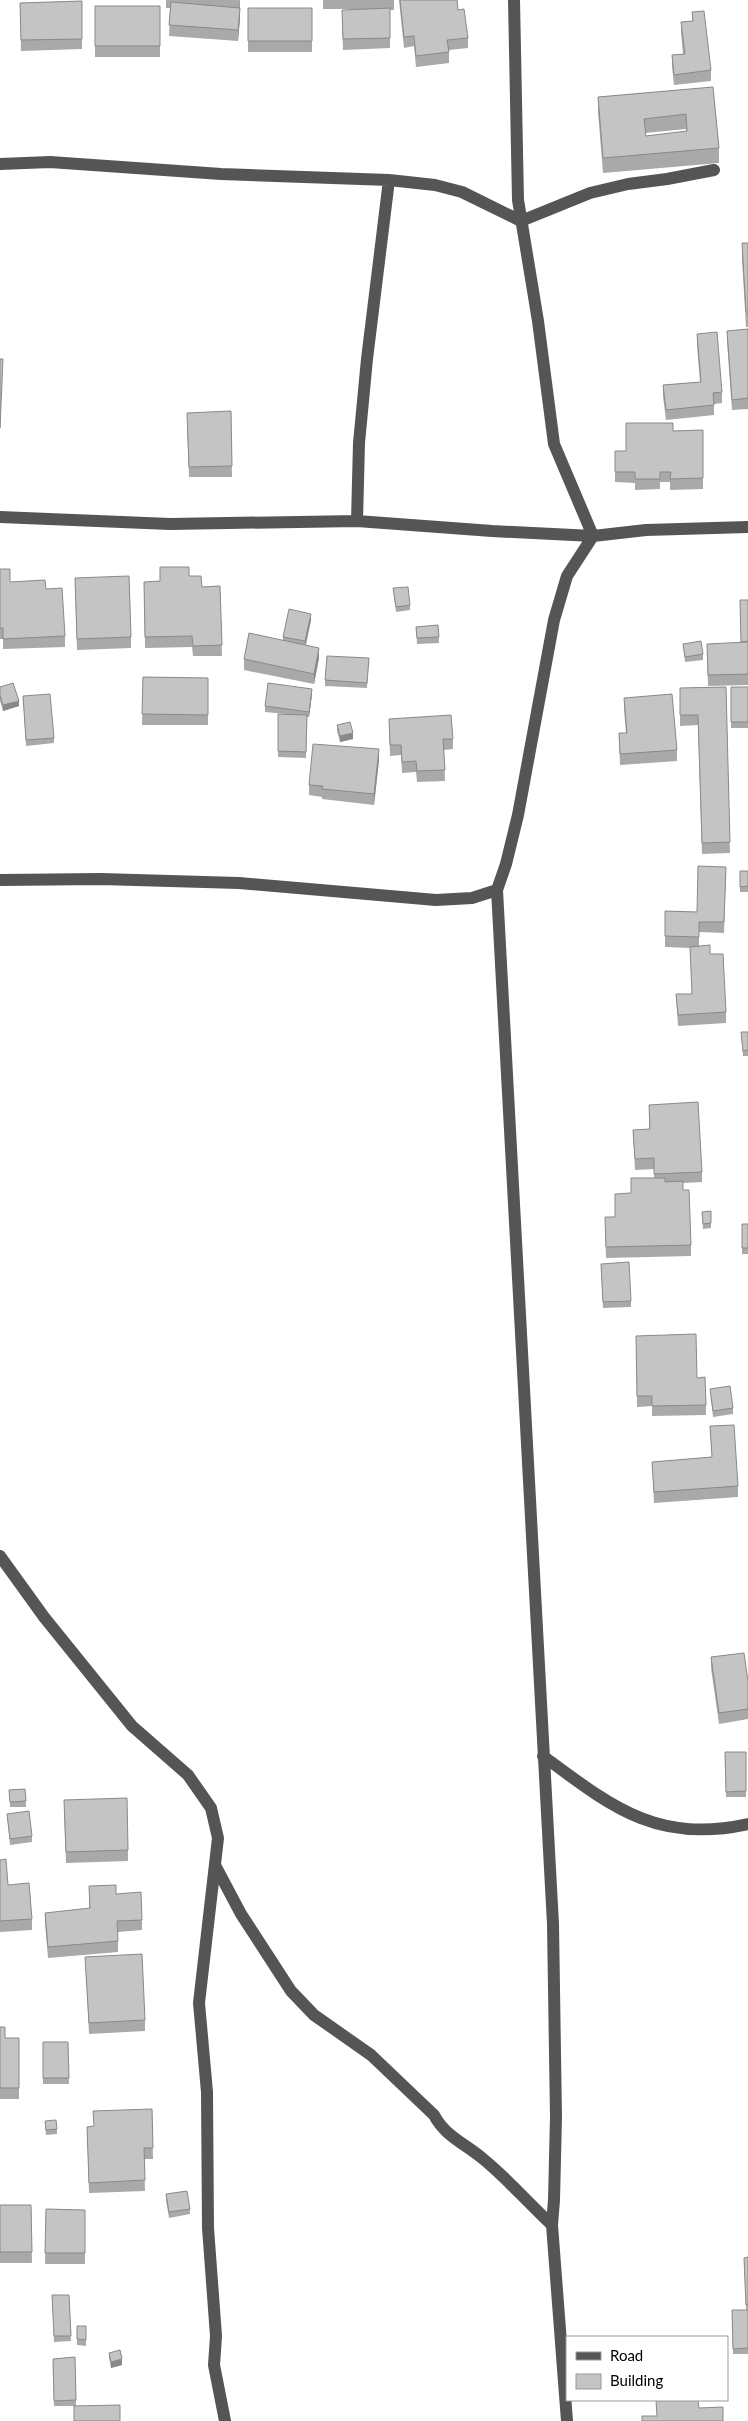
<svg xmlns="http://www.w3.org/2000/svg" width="748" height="2421" font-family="Lato,sans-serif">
  <rect width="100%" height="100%" fill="#fff"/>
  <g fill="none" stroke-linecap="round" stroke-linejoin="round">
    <path stroke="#555" stroke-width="12" d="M 514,0 L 518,200 L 538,321 L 554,444 L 593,536
      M 0,164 L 50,162 L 221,174 L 389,180 L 435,185 L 462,192 L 521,221 L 590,193 L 628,184 L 667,179 L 714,170
      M 0,517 L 170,524 L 357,521 L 492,531 L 593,536 L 646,530 L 748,527
      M 357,521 L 359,443 L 367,359 L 389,180
      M 0,880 L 101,879 L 239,883 L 436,900 L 472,898 L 497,890
      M 0,1556 L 44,1617 L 132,1726 L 188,1775 L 211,1808 L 218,1838 L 199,2003 L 207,2092 L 208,2228 L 216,2336 L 214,2365 L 225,2421
      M 543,1756 C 612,1807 657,1844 748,1824
      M 215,1865 L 241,1914 L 291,1991 L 314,2015 L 371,2055 L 434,2115 C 445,2136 464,2143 482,2158 C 507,2178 528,2203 552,2225
      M 567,2421 L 552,2225 L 554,2200 L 556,2117 L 553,1924 L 497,890 L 506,864 L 518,815 L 554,620 L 567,576 L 593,536"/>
  </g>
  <path fill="#a9a9a9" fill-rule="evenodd" d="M 166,0 L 240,0 L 240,18 L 238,41 L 169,36 L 170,8 L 166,8 Z
    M 323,0 L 394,0 L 394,10 L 390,10 L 390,48 L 343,50 L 342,20 L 356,9 L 323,9 Z
    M 399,0 L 457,0 L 458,10 L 468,38 L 468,48 L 449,50 L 449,63 L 416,67 L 414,46 L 404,48 Z
    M 82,1 L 82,49 L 21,51 L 20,3 Z
    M 95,6 L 160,6 L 160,57 L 95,57 Z
    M 248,8 L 312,8 L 312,52 L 248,52 Z
    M 692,12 L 711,70 L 711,81 L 674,85 L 672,66 L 672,55 L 683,54 L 681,33 L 681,22 L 692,21 Z
    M 713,87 L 719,148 L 719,163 L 603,173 L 598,112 L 598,97 ZM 686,129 L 686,132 L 646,136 L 645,133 Z
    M 742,243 L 748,243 L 748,327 L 746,327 L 742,258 Z
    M 748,329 L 748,409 L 732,410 L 727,341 L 727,331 Z
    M 697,334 L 722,392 L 722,403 L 714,404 L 714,415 L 666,420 L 663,396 L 663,385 L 700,382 L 697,345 Z
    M 231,411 L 232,477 L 189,477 L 187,423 Z
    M 703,430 L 703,489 L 670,490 L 670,482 L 660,482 L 660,489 L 635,490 L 635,483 L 615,482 L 615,451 L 626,451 L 673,431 Z
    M 0,569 L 10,582 L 46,589 L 65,636 L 65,647 L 3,649 L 3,639 L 0,639 Z
    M 189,576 L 202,587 L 220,586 L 222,656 L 193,656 L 192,647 L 145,648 L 144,582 L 160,581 Z
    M 75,578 L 131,637 L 131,648 L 77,650 Z
    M 393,588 L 410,605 L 410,610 L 396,612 Z
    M 740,600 L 748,600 L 748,685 L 708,686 L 707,654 L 741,643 Z
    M 311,620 L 306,645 L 319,658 L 314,684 L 244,670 L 244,659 L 283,640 L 283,637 Z
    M 438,625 L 439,643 L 417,644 L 416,627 Z
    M 683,644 L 703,654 L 703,660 L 685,662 Z
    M 369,658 L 367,688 L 325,686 L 325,680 Z
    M 143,677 L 208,678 L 208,725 L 142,725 Z
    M 0,687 L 19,706 L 3,711 L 0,701 Z
    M 726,687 L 730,853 L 702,854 L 698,725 L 680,726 L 680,688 Z
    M 731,687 L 748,687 L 748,728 L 731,728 Z
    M 312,694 L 309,717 L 307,717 L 306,758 L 278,757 L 278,714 L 286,714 L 265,712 L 265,706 Z
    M 23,696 L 54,738 L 54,743 L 26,746 Z
    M 624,698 L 677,750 L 677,761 L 620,765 L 619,733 L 626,733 L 624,709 Z
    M 389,719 L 453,739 L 453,749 L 444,750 L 445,781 L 417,782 L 416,772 L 402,773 L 401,755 L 390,756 Z
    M 337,725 L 353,739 L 340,742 L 337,731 Z
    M 379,760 L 374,805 L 322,799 L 322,797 L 309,795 L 309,785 Z
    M 726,867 L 724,933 L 699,932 L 699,946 L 710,954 L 726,1012 L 726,1023 L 678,1026 L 676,994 L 692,994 L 690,948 L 665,947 L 665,911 L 697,912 Z
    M 740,871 L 748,871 L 748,892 L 740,892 Z
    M 741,1032 L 748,1032 L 748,1056 L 743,1056 Z
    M 649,1105 L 702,1172 L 702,1182 L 683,1183 L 683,1190 L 691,1245 L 691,1256 L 606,1258 L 605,1228 L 615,1217 L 631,1193 L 654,1178 L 654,1169 L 635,1170 L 633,1130 L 649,1129 Z
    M 711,1211 L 711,1228 L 703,1229 L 702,1212 Z
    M 742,1224 L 748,1224 L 748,1254 L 742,1254 Z
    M 601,1269 L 631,1301 L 631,1307 L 603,1308 Z
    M 636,1336 L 697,1378 L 706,1405 L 706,1415 L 652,1416 L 652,1406 L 637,1407 Z
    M 710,1389 L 733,1408 L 733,1414 L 713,1417 Z
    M 710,1426 L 738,1486 L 738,1497 L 654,1503 L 652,1462 L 712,1457 Z
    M 711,1657 L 748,1681 L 748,1719 L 719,1724 L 711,1668 Z
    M 725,1752 L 746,1752 L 746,1797 L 726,1797 Z
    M 25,1789 L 26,1807 L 10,1807 L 9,1790 Z
    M 64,1810 L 128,1850 L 128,1861 L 66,1863 Z
    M 7,1814 L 32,1836 L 32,1842 L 10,1845 Z
    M 0,1860 L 8,1885 L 32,1919 L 32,1930 L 0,1932 Z
    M 89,1886 L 116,1894 L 142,1920 L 142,1930 L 118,1932 L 118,1952 L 48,1958 L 45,1923 L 45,1913 L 89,1909 Z
    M 85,1957 L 145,2020 L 145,2031 L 89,2034 Z
    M 0,2027 L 5,2038 L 19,2038 L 19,2099 L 0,2099 Z
    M 43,2042 L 68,2042 L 69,2084 L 43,2084 Z
    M 152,2109 L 153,2159 L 144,2159 L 145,2191 L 89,2193 L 87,2127 L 93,2126 Z
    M 45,2121 L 57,2129 L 57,2134 L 46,2135 Z
    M 166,2194 L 190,2209 L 190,2214 L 169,2218 L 166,2200 Z
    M 0,2205 L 31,2205 L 32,2263 L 0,2263 Z
    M 46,2209 L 85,2210 L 85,2264 L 45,2264 Z
    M 748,2257 L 748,2354 L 733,2354 L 732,2310 L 746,2310 L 744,2263 Z
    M 52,2295 L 69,2295 L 71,2341 L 54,2342 Z
    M 77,2326 L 86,2326 L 86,2346 L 77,2345 Z
    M 109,2353 L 122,2365 L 111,2368 L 109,2358 Z
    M 75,2357 L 76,2406 L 54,2406 L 53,2359 Z"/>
  <path fill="#898989" d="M 240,0 L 240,18 L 238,41 L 238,30 Z
    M 311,614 L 311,620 L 305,647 L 305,641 Z
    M 319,648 L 319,658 L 314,684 L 314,674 Z
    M 312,689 L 312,694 L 309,717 L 309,712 Z
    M 19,701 L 19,706 L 3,711 L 3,705 Z
    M 353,733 L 353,739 L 340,742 L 340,736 Z
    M 379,749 L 379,760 L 374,805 L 374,794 Z
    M 122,2359 L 122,2365 L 111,2368 L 111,2362 Z"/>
  <path fill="#c4c4c4" stroke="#898989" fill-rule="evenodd" d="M 400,0 L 457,0 L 458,10 L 464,9 L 468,38 L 447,40 L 449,52 L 416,56 L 414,36 L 404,37 Z
    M 82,1 L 82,39 L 21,40 L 20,3 Z
    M 171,2 L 240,8 L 238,30 L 169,25 Z
    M 95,6 L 160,6 L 160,46 L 95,46 Z
    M 248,8 L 312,8 L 312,41 L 248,41 Z
    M 390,8 L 390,38 L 343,39 L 342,10 Z
    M 704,11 L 711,70 L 674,75 L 672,55 L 685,54 L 681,22 L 693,21 L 692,12 Z
    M 713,87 L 719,148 L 603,158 L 598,97 ZM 686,114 L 687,131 L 646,136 L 644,119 Z
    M 742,243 L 748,243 L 748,312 L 746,312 Z
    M 748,329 L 748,398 L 732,400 L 727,331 Z
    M 717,332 L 722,392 L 713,393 L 714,405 L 666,410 L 663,385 L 701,382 L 697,334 Z
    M 0,359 L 3,359 L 0,428 Z
    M 231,411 L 232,466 L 189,467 L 187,413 Z
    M 626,423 L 673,423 L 673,431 L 703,430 L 703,478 L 670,479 L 671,472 L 660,472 L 660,479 L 635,479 L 635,472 L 615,472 L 615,451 L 626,451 Z
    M 160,567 L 189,567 L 189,576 L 201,576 L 202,587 L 220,586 L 222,645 L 193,646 L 192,636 L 145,637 L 144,582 L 160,581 Z
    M 0,569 L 10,569 L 10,582 L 45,580 L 46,589 L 62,588 L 65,636 L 3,639 L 3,628 L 0,628 Z
    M 129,576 L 131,637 L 77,639 L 75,578 Z
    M 408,587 L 410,605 L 396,607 L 393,588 Z
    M 740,600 L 748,600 L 748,641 L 741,642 Z
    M 289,609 L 311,614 L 305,641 L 283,637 Z
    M 438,625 L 439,637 L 417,638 L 416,627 Z
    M 249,633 L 319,648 L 314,674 L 244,659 Z
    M 701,641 L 703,654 L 685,657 L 683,644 Z
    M 748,642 L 748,674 L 708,675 L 707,644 Z
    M 327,656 L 369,658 L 367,683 L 325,680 Z
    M 143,677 L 208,678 L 208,715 L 142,714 Z
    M 13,683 L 19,701 L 3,705 L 0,695 L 0,687 Z
    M 268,683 L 312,689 L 309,712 L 265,706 Z
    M 726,687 L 730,842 L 702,843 L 698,715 L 680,715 L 680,688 Z
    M 731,687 L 748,687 L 748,722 L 731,722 Z
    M 50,694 L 54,738 L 26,740 L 23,696 Z
    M 672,694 L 677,750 L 620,754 L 619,733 L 627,733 L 624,698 Z
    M 278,714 L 307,715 L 306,752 L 278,751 Z
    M 451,715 L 453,739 L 443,739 L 445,770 L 417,771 L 416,761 L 402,762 L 401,745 L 390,745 L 389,719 Z
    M 350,722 L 353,733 L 340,736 L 337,725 Z
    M 313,744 L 379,749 L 374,794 L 322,789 L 323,786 L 309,785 Z
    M 698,866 L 726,867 L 724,922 L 699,922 L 699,937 L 665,936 L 665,911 L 697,912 Z
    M 740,871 L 748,871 L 748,886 L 740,887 Z
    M 710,945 L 710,954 L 723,954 L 726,1012 L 678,1015 L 676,994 L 692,994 L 690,947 Z
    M 741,1032 L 748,1032 L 748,1050 L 743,1051 Z
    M 698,1102 L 702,1172 L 654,1174 L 654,1158 L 635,1159 L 633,1130 L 650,1129 L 649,1105 Z
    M 631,1178 L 665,1178 L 665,1182 L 683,1181 L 683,1190 L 689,1190 L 691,1245 L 606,1247 L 605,1217 L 615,1217 L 615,1194 L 631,1193 Z
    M 711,1211 L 711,1223 L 703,1224 L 702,1212 Z
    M 742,1224 L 748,1224 L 748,1248 L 742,1248 Z
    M 629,1262 L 631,1301 L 603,1302 L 601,1264 Z
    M 696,1334 L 697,1378 L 705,1377 L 706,1405 L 652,1406 L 652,1396 L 637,1396 L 636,1336 Z
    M 730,1386 L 733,1408 L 713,1411 L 710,1389 Z
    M 734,1425 L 738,1486 L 654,1492 L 652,1462 L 712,1457 L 710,1426 Z
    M 744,1653 L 748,1681 L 748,1709 L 719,1713 L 711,1657 Z
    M 725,1752 L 746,1752 L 746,1791 L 726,1792 Z
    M 25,1789 L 26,1801 L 10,1802 L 9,1790 Z
    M 127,1798 L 128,1850 L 66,1852 L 64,1800 Z
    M 29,1811 L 32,1836 L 10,1839 L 7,1814 Z
    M 6,1859 L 8,1885 L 29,1883 L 32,1919 L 0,1921 L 0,1860 Z
    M 116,1885 L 116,1894 L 141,1892 L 142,1920 L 117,1921 L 118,1941 L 48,1947 L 45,1913 L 90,1908 L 89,1886 Z
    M 142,1954 L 145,2020 L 89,2023 L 85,1957 Z
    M 0,2027 L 5,2027 L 5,2038 L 19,2038 L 19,2088 L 0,2088 Z
    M 43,2042 L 68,2042 L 69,2078 L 43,2078 Z
    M 152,2109 L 153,2148 L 144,2148 L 145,2180 L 89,2183 L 87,2127 L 94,2126 L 93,2111 Z
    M 56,2120 L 57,2129 L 46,2130 L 45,2121 Z
    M 187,2191 L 190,2209 L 169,2212 L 166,2194 Z
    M 0,2205 L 31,2205 L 32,2252 L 0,2252 Z
    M 46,2209 L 85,2210 L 85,2253 L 45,2253 Z
    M 748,2257 L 748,2305 L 746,2305 L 744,2258 Z
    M 52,2295 L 69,2295 L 71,2336 L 54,2336 Z
    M 732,2310 L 748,2310 L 748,2348 L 733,2349 Z
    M 77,2326 L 86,2326 L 86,2340 L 77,2339 Z
    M 120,2350 L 122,2359 L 111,2362 L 109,2353 Z
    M 75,2357 L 76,2400 L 54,2401 L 53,2359 Z
    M 656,2400 L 698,2400 L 699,2408 L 723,2407 L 723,2421 L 642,2421 L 642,2416 L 657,2416 Z
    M 120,2405 L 120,2421 L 74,2421 L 74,2406 Z"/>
  <rect x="566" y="2336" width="162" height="65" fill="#ffffff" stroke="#999999"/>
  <rect x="576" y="2352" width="25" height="8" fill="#555555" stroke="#999999"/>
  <text x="610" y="2361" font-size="15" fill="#000000">Road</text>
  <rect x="576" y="2374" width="25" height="15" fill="#c4c4c4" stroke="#999999"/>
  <text x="610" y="2386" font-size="15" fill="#000000">Building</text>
</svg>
